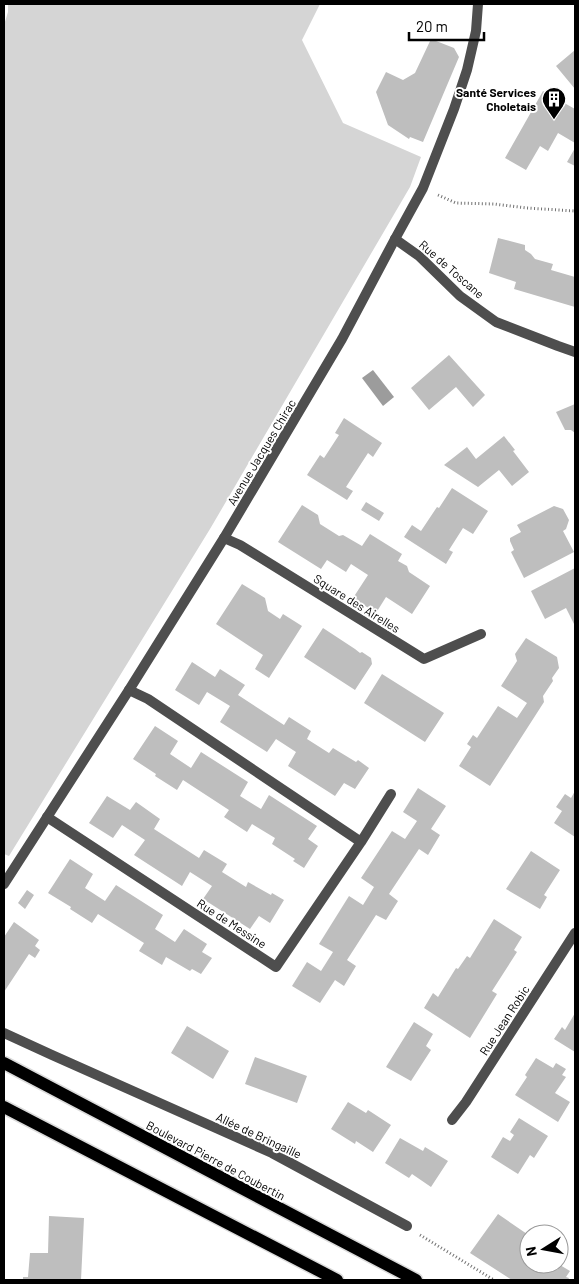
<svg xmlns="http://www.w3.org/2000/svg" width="579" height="1284" font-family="Barlow,sans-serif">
  <rect width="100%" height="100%" fill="#fff"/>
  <path fill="#d5d5d5" d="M 8,4 L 320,4 L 302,40 L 343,123 L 421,157 L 410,187 L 210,529 L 9,856 L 4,854 L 4,25 L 8,12 Z"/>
  <path fill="#9c9c9c" d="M 373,370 L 394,397 L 383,406 L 362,378 Z"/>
  <path fill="#bebebe" d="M 431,39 L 454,48 L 459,57 L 423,142 L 410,137 L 409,139 L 388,125 L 376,92 L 386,72 L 403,80 L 415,73 Z
    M 575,50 L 575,89 L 556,66 Z
    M 543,91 L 575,109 L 575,143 L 558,133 L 548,151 L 540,146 L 526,170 L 505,158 Z
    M 575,148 L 575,166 L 567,162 Z
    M 498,238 L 525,245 L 525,250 L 531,254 L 535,259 L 553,264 L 551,270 L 575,277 L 575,307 L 514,289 L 516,282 L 489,273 Z
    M 449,355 L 485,395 L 473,407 L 456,387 L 429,410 L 411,388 Z
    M 575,404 L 575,433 L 571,430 L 565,430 L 556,412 Z
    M 344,418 L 382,443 L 373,457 L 368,453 L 346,487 L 353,491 L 347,500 L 307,475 L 320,455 L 324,458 L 339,435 L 335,433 Z
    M 504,436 L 515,450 L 513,451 L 529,472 L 512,486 L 499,470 L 478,487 L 444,465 L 467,447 L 476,459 Z
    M 452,488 L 488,511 L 473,534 L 463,528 L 449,550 L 453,552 L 446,564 L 404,537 L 412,525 L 421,531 L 437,507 L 439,508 Z
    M 366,502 L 384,513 L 379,521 L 361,510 Z
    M 302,505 L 318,515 L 320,524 L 339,536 L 343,535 L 362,546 L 370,534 L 402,554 L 398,561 L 407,566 L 409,572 L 430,586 L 412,614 L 386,597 L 376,613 L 353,598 L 368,575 L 351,564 L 346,572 L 327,560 L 321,569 L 278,542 Z
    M 554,506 L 563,509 L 569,520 L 566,529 L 563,531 L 574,552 L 524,578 L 511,552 L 514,550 L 510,541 L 510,538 L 521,532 L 517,525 Z
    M 575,568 L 575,626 L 566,608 L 545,619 L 531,591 Z
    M 242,584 L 265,598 L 268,611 L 280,619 L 283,614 L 302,626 L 269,678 L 255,669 L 263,655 L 216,624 Z
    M 323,628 L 355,649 L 360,653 L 362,652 L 371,658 L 372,664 L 355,690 L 304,657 Z
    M 526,638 L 557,657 L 559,668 L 552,678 L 553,681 L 543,696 L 544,702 L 490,786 L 459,766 L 471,747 L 467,744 L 473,735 L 477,738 L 498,706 L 517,718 L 527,703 L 501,686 L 517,661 L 515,654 Z
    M 192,662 L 215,677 L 220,669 L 245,685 L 238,695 L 284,725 L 289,717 L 311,731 L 307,739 L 329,753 L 333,748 L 356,762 L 358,760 L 369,768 L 355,789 L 344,783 L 335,796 L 288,766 L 296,752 L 276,739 L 267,752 L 220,722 L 230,706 L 207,692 L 199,705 L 175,690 Z
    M 382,674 L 444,713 L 425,742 L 364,703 Z
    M 155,726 L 178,741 L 170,754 L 191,768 L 201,752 L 248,782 L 240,796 L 261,809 L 269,795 L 317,826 L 308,839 L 318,846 L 304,868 L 293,861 L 295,859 L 272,844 L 275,838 L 252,824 L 247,832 L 224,817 L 229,810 L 183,780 L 177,790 L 155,776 L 156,774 L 133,759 Z
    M 418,788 L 446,806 L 431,829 L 440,835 L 428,855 L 419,849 L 389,894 L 398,901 L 386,920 L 376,915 L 347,960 L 356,966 L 344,986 L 335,980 L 320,1003 L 292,986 L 307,962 L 321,971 L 333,952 L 319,944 L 349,896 L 363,905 L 374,887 L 361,878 L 392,831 L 405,839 L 417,821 L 403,812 Z
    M 575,791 L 575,837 L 554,823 L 562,811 L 556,807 L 565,794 L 571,798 Z
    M 107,796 L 130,810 L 136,802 L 160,819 L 154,829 L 199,858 L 204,850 L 227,864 L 222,872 L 246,887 L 248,882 L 271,895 L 272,893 L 284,900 L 270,923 L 259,916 L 250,929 L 203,899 L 212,886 L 190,872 L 182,886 L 134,855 L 145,840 L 122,825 L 113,838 L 89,823 Z
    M 531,851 L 560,870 L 544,895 L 547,897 L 540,909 L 506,889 Z
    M 70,859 L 93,874 L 85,888 L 105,901 L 116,885 L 163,915 L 155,929 L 175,942 L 184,929 L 207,944 L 202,952 L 212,958 L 201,974 L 192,969 L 190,971 L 166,957 L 162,965 L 139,951 L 144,943 L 98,914 L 92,923 L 70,909 L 71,907 L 48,893 Z
    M 27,890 L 34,895 L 25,909 L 18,903 Z
    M 494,919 L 522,937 L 514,950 L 517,952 L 492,991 L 497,994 L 470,1038 L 424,1008 L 433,993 L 438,997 L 456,968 L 458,969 L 467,956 L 470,958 Z
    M 14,922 L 39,940 L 35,946 L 40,950 L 35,958 L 29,954 L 4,992 L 4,937 Z
    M 575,1013 L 575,1052 L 554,1039 L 562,1027 L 565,1030 Z
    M 414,1022 L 433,1034 L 426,1046 L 431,1050 L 411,1081 L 386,1067 Z
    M 187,1026 L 229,1051 L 213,1079 L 171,1053 Z
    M 255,1057 L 307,1076 L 297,1103 L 245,1084 Z
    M 536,1058 L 553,1068 L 556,1063 L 566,1069 L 562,1075 L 566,1077 L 555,1093 L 570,1102 L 558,1122 L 515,1095 L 527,1077 L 525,1075 Z
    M 348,1102 L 366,1113 L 368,1110 L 391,1125 L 373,1152 L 356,1141 L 355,1144 L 331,1129 Z
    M 519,1118 L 548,1136 L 534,1158 L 530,1155 L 518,1174 L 491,1157 L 503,1137 L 510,1141 L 514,1135 L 510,1132 Z
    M 400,1138 L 423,1151 L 425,1147 L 448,1161 L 431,1187 L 412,1174 L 409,1178 L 385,1163 Z
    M 498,1214 L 527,1234 L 522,1241 L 529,1246 L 529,1264 L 547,1264 L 557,1270 L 560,1265 L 570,1271 L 566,1277 L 569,1278 L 568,1280 L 512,1280 L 470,1253 Z
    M 49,1216 L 84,1218 L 81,1280 L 23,1280 L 23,1277 L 28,1277 L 30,1253 L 48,1253 Z"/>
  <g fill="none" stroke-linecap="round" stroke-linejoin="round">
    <g stroke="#dbdbdb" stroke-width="15">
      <path id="primary" d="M 4,1063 L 416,1280
        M 4,1107 L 337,1280"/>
    </g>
    <path stroke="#707070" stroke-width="3" stroke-dasharray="1 2.5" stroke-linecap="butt" d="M 438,195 L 456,203 L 494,204 L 527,208 L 575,211
      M 420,1235 L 494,1280"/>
    <path stroke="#4e4e4e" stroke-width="10" d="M 4,1033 L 52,1055 L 272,1153 L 407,1226"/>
    <path stroke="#4e4e4e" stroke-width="10" d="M 395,239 L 419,256 L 460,296 L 496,322 L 558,346 L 575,352
      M 224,538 L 240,545 L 424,659 L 481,634
      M 47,817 L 276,967 L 361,842 L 148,699 L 129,690
      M 361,842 L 391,794
      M 452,1120 L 466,1102 L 575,933"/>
    <path stroke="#4e4e4e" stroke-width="10" d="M 4,884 L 129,690 L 224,538 L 342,339 L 395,239 L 423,188 L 454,109 L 467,70 L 476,31 L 478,4"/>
    <use href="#primary" stroke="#000" stroke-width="12"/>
  </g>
  <defs>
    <g id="building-pin" transform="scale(1.25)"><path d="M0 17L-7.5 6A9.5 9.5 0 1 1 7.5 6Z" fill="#000" stroke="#fff"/><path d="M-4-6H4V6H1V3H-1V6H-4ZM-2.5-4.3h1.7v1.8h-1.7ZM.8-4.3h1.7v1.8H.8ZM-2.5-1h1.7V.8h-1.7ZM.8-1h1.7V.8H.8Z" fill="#fff"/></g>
  </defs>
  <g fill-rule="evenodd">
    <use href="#building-pin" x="554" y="99"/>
  </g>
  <g text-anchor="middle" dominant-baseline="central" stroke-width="4" stroke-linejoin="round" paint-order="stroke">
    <g font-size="12" font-weight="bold" fill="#000" stroke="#fff" text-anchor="end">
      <text x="536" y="92">Santé Services<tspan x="536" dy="14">Choletais</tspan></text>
    </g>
    <g font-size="12" fill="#000" stroke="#fff">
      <text transform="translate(452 269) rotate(41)">Rue de Toscane</text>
      <text transform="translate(261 452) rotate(-59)">Avenue Jacques Chirac</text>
      <text transform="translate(357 603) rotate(32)">Square des Airelles</text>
      <text transform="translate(232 923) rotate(33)">Rue de Messine</text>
      <text transform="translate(504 1020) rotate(-57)">Rue Jean Robic</text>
      <text transform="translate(259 1135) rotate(25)">Allée de Bringaille</text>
      <text transform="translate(216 1160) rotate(28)">Boulevard Pierre de Coubertin</text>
    </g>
  </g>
  <rect width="579" height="1284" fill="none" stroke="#000000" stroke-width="10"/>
  <g transform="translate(544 1249) rotate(259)"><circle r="24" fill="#ffffff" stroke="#999999"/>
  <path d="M0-4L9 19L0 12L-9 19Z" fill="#000000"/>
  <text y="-8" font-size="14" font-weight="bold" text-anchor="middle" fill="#000000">N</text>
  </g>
  <path d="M409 32v8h75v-8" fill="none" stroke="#000000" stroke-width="2.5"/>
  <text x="416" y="32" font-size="15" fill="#000000" stroke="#ffffff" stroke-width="4" paint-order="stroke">20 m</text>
</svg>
